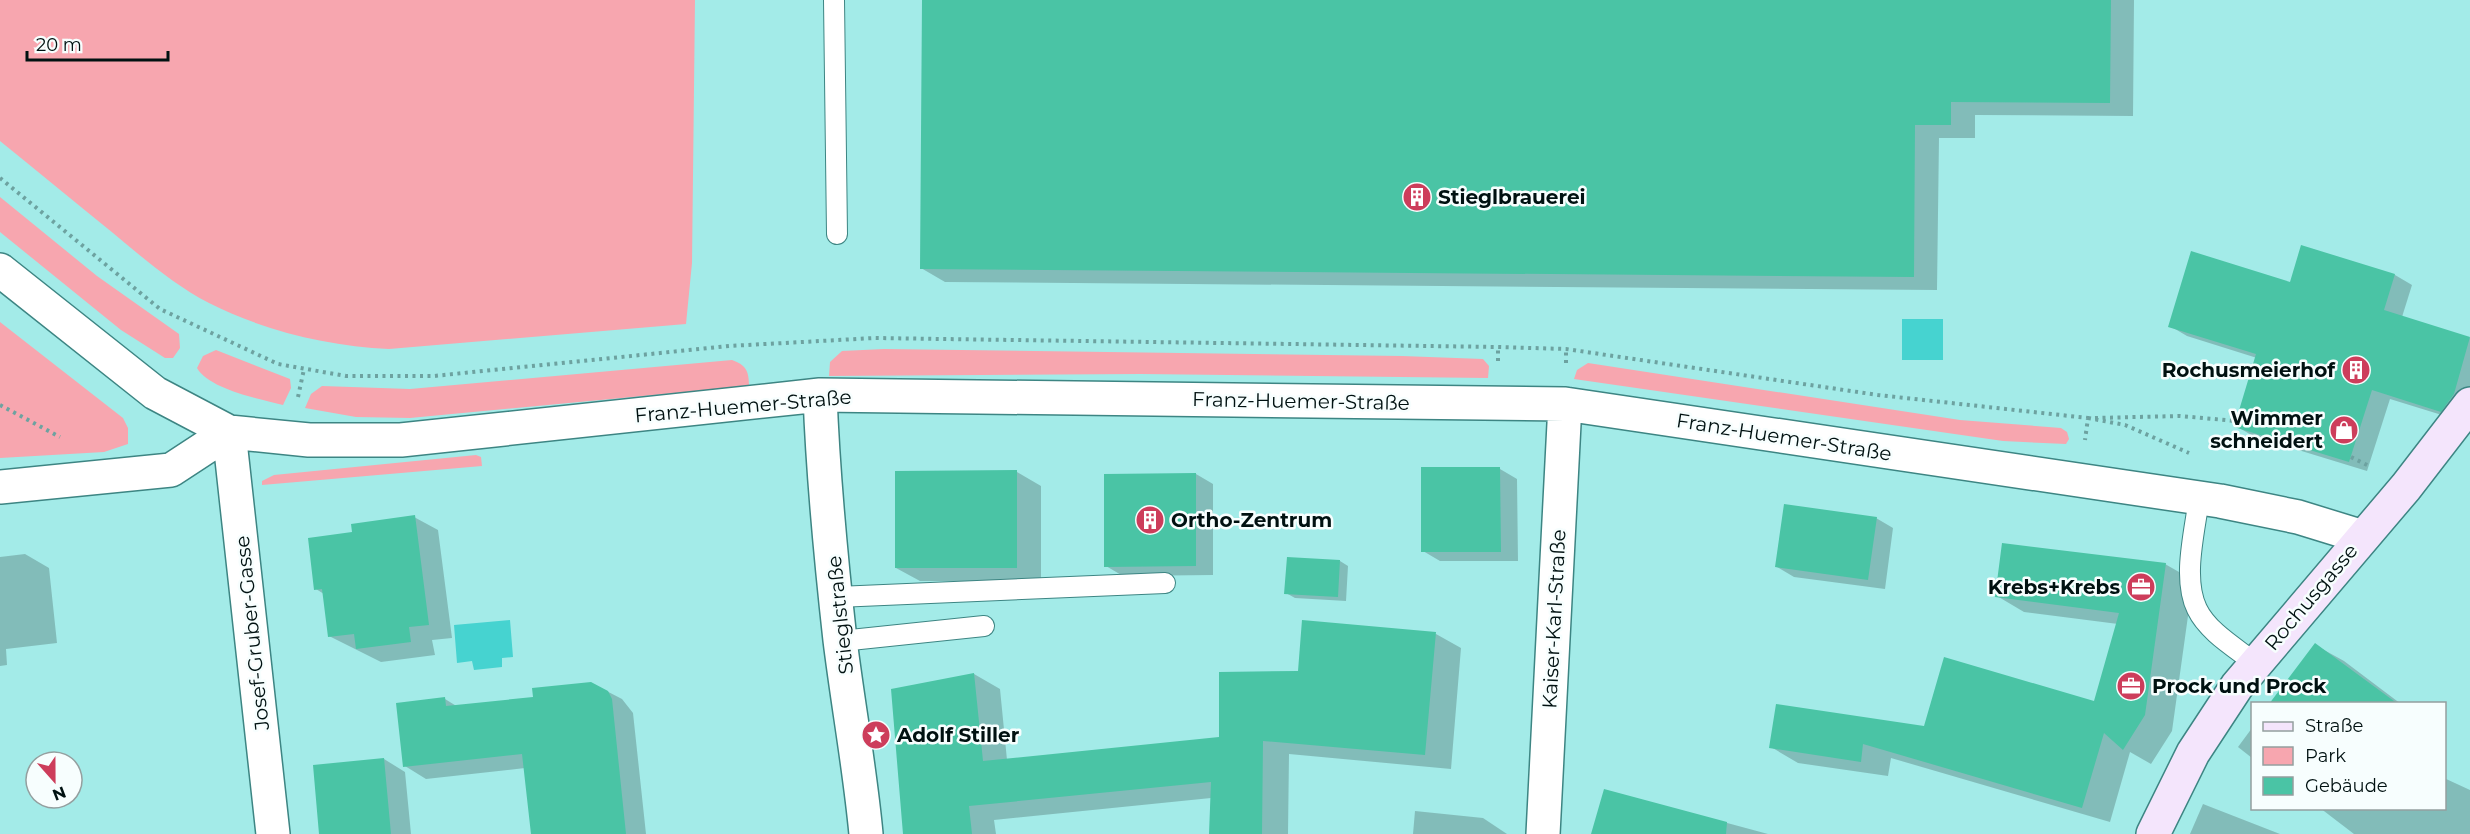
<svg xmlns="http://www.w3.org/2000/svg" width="2470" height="834" font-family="Montserrat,sans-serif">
  <rect width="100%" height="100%" fill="#a3ebe8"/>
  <path fill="#f7a6af" d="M 0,0 L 695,0 L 692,263 L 686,324 L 389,349 C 328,346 264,331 209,303 C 174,285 143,258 113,233 C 75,202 38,172 0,141 Z
    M 0,197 L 97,276 L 179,334 L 180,348 L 173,358 L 165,358 L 121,330 L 0,232 Z
    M 0,322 L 123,418 L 128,428 L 128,444 L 104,452 L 0,458 Z
    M 884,349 L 1402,356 L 1483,359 L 1489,366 L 1488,378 L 1141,374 L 829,376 L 830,362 L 842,351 Z
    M 216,350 L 290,379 L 291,388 L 283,405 C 259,399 209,389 197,368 L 203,356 Z
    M 732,360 C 746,365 749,371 749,386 L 410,418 L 356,417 L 305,408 L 311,394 L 322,386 L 410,389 Z
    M 1588,363 L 1960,420 L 2061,428 L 2067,432 L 2069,439 L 2066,444 L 2003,441 L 1574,379 L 1577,370 Z
    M 476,455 L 481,457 L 482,466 L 262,485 L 262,481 L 274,475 Z"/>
  <path fill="#46d3d0" d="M 1902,319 L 1943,319 L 1943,360 L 1902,360 Z
    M 510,620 L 513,657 L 502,658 L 502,667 L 474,670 L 472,661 L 457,663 L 454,625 Z"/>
  <path fill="#0003" d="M 924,0 L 2134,0 L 2133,116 L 1975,115 L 1975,138 L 1939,138 L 1937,290 L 945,282 L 921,268 Z
    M 2302,247 L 2395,275 L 2412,285 L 2402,317 L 2470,338 L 2470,406 L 2458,420 L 2390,399 L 2367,471 L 2253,436 L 2236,426 L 2257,358 L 2187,336 L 2170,326 L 2291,284 Z
    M 1500,469 L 1517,479 L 1518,561 L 1440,561 L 1423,551 Z
    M 1017,472 L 1041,486 L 1041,581 L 920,581 L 896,568 Z
    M 1196,474 L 1213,484 L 1213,575 L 1123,576 L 1106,566 Z
    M 414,517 L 438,530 L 452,638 L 432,640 L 435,655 L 381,662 L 329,636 L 324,594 L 316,589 L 353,534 Z
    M 1876,518 L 1893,528 L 1885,589 L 1794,577 L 1777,567 Z
    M 25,554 L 49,568 L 57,643 L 6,649 L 7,665 L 0,666 L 0,557 Z
    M 1340,561 L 1348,566 L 1346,601 L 1295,598 L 1286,593 Z
    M 2165,564 L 2193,580 L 2172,731 L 2151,764 L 2130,752 L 2110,822 L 1891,758 L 1888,776 L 1798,763 L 1771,747 L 2095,703 L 2118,624 L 2024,612 L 1997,596 Z
    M 1436,634 L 1461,648 L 1451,769 L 1289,754 L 1288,834 L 1210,834 L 1211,798 L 994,820 L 996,834 L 904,834 L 892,690 L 974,674 L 1000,689 L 1007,760 L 1220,739 L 1299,673 Z
    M 2315,645 L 2344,661 L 2401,704 L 2271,704 Z
    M 591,683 L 622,699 L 633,713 L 646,834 L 532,834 L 525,768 L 426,779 L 405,766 L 445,699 L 458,707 L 535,699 Z
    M 2252,728 L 2252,758 L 2238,747 Z
    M 384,759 L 405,772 L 411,834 L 321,834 Z
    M 2444,778 L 2470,790 L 2470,834 L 2354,834 L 2320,808 L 2444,808 Z
    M 1605,790 L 1768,834 L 1593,834 Z
    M 2203,804 L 2280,834 L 2190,834 Z
    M 1415,811 L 1483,818 L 1507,834 L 1413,834 Z"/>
  <path fill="#4ac4a5" d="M 922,0 L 2111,0 L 2110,103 L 1951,102 L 1951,125 L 1915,125 L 1914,277 L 920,269 Z
    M 2301,245 L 2395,274 L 2384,310 L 2470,337 L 2454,394 L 2441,412 L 2372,390 L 2349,462 L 2234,427 L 2256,354 L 2168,327 L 2191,251 L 2290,282 Z
    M 1421,467 L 1500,467 L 1501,552 L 1421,552 Z
    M 1017,470 L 1017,568 L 895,568 L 895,471 Z
    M 1196,473 L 1196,566 L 1104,567 L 1104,474 Z
    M 1784,504 L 1877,517 L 1868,580 L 1775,567 Z
    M 415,515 L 429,625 L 409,627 L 411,642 L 356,649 L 354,634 L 328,637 L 322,589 L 314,590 L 308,538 L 352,532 L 351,524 Z
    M 2002,543 L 2166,563 L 2145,715 L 2123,750 L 2104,733 L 2082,808 L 1863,744 L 1861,762 L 1769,748 L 1776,704 L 1924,726 L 1944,657 L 2094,701 L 2119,613 L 1995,597 Z
    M 1287,557 L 1340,560 L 1338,597 L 1284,594 Z
    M 1302,620 L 1436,632 L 1425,755 L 1263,741 L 1262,834 L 1209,834 L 1211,782 L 969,806 L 972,834 L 903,834 L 891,689 L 974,673 L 983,761 L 1219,737 L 1219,672 L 1298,671 Z
    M 2315,643 L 2398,704 L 2269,704 Z
    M 591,682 L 608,691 L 612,699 L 626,834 L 531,834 L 522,754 L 403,767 L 396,703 L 445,697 L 446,706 L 533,697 L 532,688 Z
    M 384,758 L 391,834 L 319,834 L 313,765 Z
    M 1604,789 L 1727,822 L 1726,834 L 1591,834 Z"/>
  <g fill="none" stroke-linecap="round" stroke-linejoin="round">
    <g stroke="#3d8583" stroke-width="22">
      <path id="lane" d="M 834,0 L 837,234
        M 2199,498 C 2195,531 2182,578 2197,609 C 2208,632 2236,648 2255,663
        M 837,597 L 1165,583
        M 841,641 L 984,626"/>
    </g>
    <g stroke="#3d8583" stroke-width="36">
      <path id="street" d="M 0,270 L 155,393 L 229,432 L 309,440 L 401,440 L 820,395 L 1565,404 L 2220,501 L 2298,517 L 2363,537
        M 820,395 C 823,476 831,559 840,640 C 848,705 860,769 866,834
        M 0,487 L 171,470 L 229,432 L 273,834
        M 1543,834 L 1565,404"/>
    </g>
    <g stroke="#3d8583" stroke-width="36">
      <path id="secondary" d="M 2153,834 L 2193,753 L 2237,686 L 2406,487 L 2470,404"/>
    </g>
    <path stroke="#6da2a0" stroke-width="4" stroke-dasharray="3 4.5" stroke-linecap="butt" d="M 0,178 L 160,309 L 278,364 L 346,376 L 434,376 L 729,346 L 875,338 L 1498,347 L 1566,349 L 1878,395 L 2088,418 L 2085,440
      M 1498,361 L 1498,347
      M 1566,363 L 1566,349
      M 298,397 L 304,369
      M 0,405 L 60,437
      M 2088,418 L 2125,425 L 2189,453
      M 2095,418 L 2180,416 L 2236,421
      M 2351,457 L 2369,466"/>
    <use href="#lane" stroke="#fff" stroke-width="20"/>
    <use href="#street" stroke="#fff" stroke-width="33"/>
    <use href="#secondary" stroke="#f4e5fc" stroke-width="33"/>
  </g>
  <defs>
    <g id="building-disc" transform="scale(1.5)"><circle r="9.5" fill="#cd3d5b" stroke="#f7fefe"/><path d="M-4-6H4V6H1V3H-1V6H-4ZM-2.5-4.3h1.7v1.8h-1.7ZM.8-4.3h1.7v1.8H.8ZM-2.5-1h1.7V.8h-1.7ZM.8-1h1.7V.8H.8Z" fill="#fff"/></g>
    <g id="shop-disc" transform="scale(1.5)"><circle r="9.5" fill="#cd3d5b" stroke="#f7fefe"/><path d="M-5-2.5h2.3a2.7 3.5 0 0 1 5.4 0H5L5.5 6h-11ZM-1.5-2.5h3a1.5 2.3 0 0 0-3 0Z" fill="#fff"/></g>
    <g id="office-disc" transform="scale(1.5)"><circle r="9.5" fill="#cd3d5b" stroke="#f7fefe"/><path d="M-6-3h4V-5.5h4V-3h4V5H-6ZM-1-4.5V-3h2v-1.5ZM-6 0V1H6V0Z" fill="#fff"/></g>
    <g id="sight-disc" transform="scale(1.5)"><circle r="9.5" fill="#cd3d5b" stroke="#f7fefe"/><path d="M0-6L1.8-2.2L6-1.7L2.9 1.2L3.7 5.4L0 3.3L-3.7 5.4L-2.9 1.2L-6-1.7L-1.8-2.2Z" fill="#fff"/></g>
  </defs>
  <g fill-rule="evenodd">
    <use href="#building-disc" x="1417" y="197"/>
    <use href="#building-disc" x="2356" y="370"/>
    <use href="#shop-disc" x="2344" y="430"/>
    <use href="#building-disc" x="1150" y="520"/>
    <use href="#office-disc" x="2141" y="587"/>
    <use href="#office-disc" x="2131" y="686"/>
    <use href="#sight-disc" x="876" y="735"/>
  </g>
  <g text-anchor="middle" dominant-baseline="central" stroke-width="5" stroke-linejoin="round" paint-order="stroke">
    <g font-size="20" font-weight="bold" fill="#011" stroke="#f7fefe" text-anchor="start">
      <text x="1438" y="197">Stieglbrauerei</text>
      <text x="2335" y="370" text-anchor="end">Rochusmeierhof</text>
      <text x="2323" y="418" text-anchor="end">Wimmer<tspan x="2323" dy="23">schneidert</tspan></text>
      <text x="1171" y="520">Ortho-Zentrum</text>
      <text x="2120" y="587" text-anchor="end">Krebs+Krebs</text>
      <text x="2152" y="686">Prock und Prock</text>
      <text x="897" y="735">Adolf Stiller</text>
    </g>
    <g font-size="20" fill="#011" stroke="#f7fefe">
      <text transform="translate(1301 401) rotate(1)">Franz-Huemer-Straße</text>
      <text transform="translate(743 406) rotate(-5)">Franz-Huemer-Straße</text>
      <text transform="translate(1784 437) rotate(9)">Franz-Huemer-Straße</text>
      <text transform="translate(2311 597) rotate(-50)">Rochusgasse</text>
      <text transform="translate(840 615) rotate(-96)">Stieglstraße</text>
      <text transform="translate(1554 619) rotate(-87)">Kaiser-Karl-Straße</text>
      <text transform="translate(252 633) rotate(-96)">Josef-Gruber-Gasse</text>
    </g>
  </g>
  <rect x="2251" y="702" width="195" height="108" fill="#f7fefe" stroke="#949f9f" stroke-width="1.5"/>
  <rect x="2263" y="722" width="30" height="9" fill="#f4e5fc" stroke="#949f9f" stroke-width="1.5"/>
  <text x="2305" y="732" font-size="18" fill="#001111">Straße</text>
  <rect x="2263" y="747" width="30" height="18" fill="#f7a6af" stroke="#949f9f" stroke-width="1.5"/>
  <text x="2305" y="762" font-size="18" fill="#001111">Park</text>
  <rect x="2263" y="777" width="30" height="18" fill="#4ac4a5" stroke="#949f9f" stroke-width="1.5"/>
  <text x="2305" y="792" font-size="18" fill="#001111">Gebäude</text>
  <g transform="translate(54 780) rotate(159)"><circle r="28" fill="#f7fefe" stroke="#949f9f" stroke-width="1.5"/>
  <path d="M0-4.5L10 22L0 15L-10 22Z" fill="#cd3d5b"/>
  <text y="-9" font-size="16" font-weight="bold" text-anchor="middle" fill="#001111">N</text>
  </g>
  <path d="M27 51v9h141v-9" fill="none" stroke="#001111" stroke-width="3"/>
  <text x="36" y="51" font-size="18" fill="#001111" stroke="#f7fefe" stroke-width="4.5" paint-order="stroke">20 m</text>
</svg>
